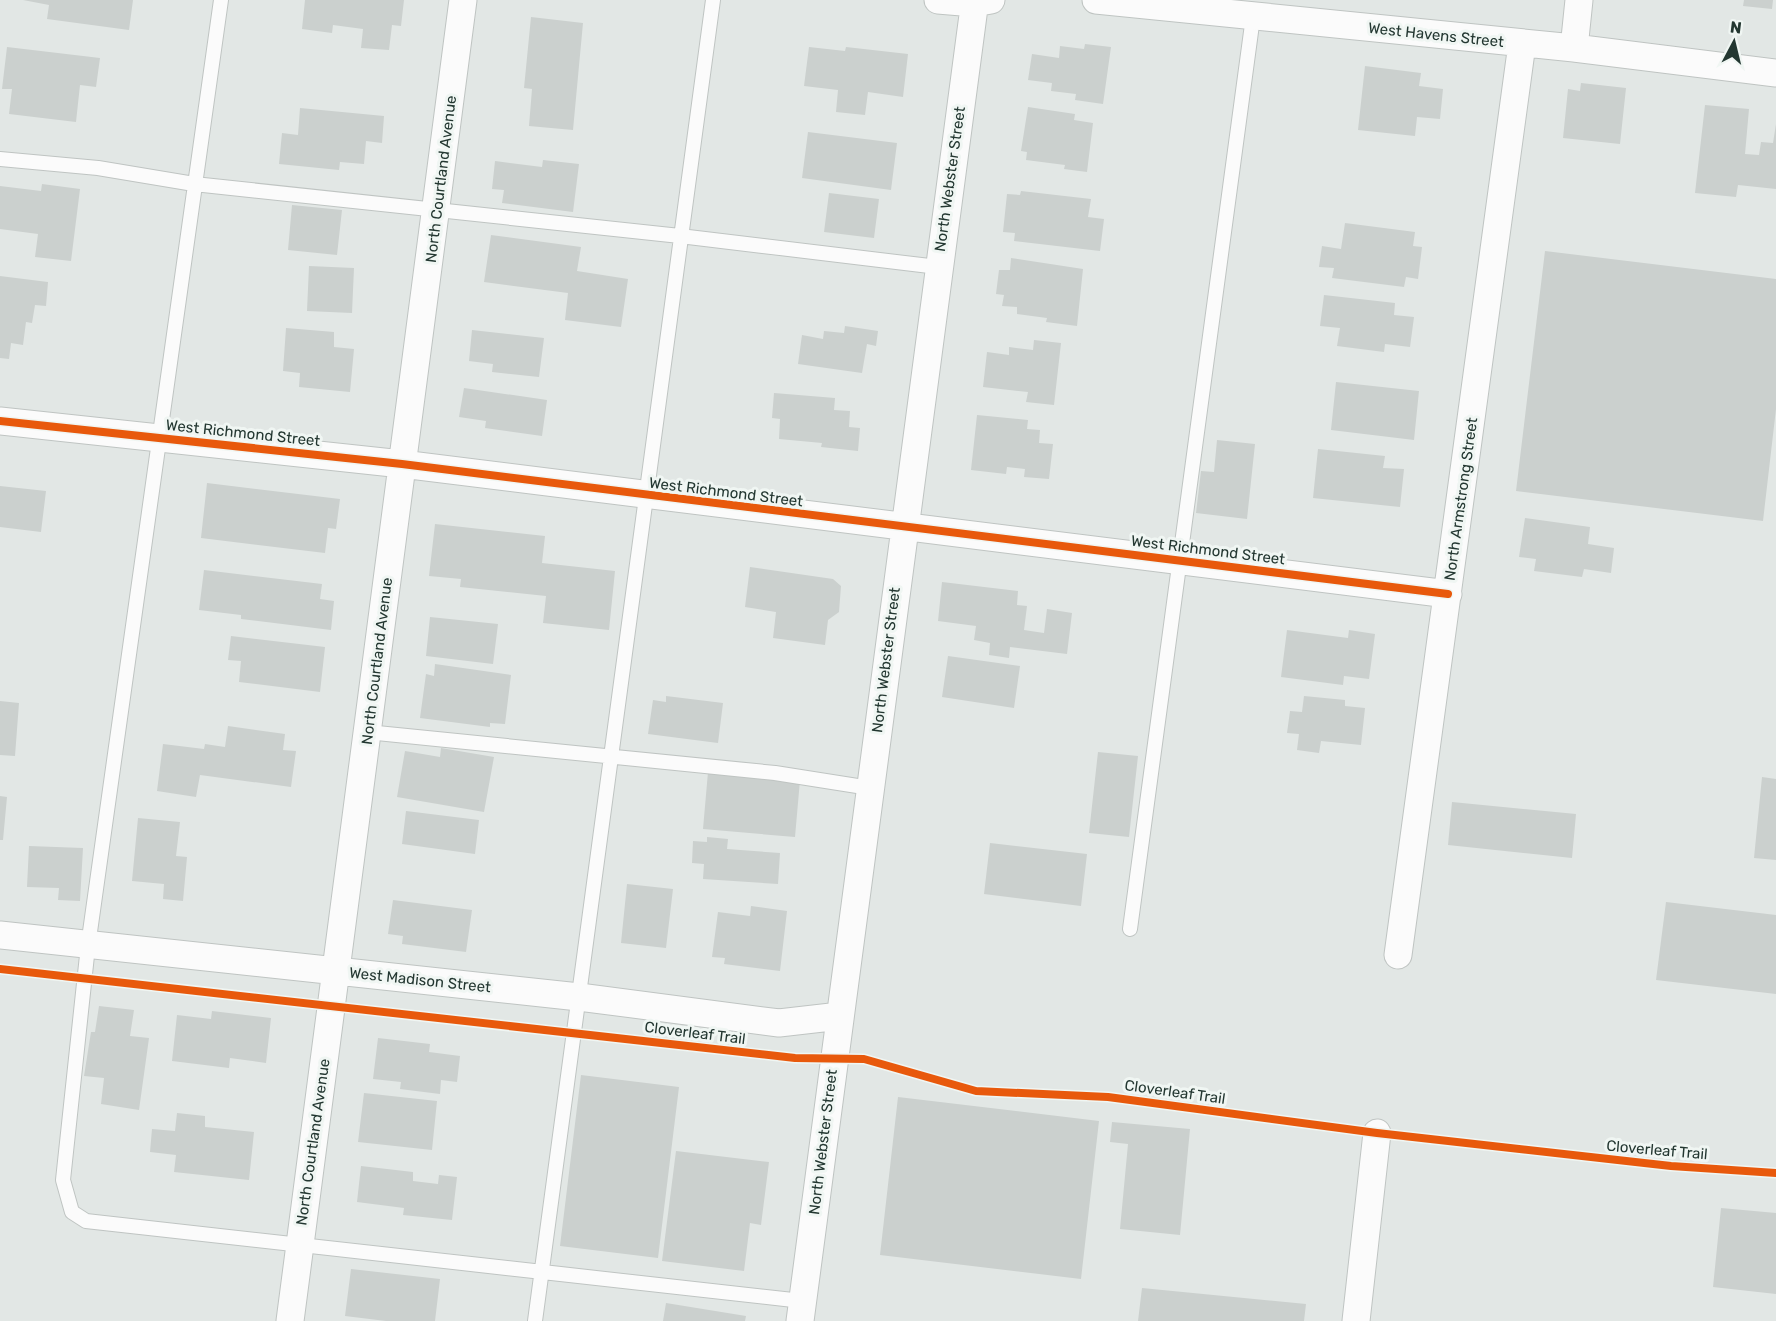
<svg xmlns="http://www.w3.org/2000/svg" width="1776" height="1321" font-family="Rubik,sans-serif">
  <rect width="100%" height="100%" fill="#e2e7e5"/>
  <path fill="#cbd0ce" d="M 23,0 L 133,0 L 129,30 L 47,19 L 49,5 Z
    M 305,0 L 404,0 L 401,26 L 392,25 L 389,50 L 361,48 L 363,29 L 333,25 L 332,33 L 302,29 Z
    M 1744,0 L 1773,0 L 1772,9 L 1743,6 Z
    M 531,17 L 583,23 L 573,130 L 529,126 L 532,89 L 524,88 Z
    M 1085,44 L 1111,47 L 1103,104 L 1075,100 L 1076,94 L 1051,91 L 1052,83 L 1028,80 L 1032,54 L 1059,58 L 1060,46 L 1084,49 Z
    M 7,47 L 100,58 L 96,87 L 80,85 L 76,122 L 9,114 L 12,89 L 2,89 Z
    M 809,47 L 845,51 L 846,47 L 908,54 L 903,97 L 868,92 L 865,115 L 836,112 L 838,90 L 804,86 Z
    M 1365,66 L 1421,73 L 1419,86 L 1443,89 L 1440,119 L 1417,117 L 1415,136 L 1358,130 Z
    M 1581,83 L 1626,88 L 1620,144 L 1563,138 L 1568,89 L 1580,91 Z
    M 1705,105 L 1749,109 L 1745,154 L 1759,155 L 1761,142 L 1773,143 L 1776,124 L 1776,189 L 1738,185 L 1736,197 L 1695,193 Z
    M 1028,107 L 1075,114 L 1074,120 L 1093,123 L 1087,172 L 1064,169 L 1065,165 L 1026,160 L 1027,152 L 1021,151 Z
    M 300,108 L 384,116 L 382,143 L 366,141 L 364,164 L 340,162 L 339,170 L 279,164 L 282,133 L 298,135 Z
    M 808,132 L 897,143 L 891,190 L 802,178 Z
    M 543,160 L 579,164 L 573,212 L 502,203 L 504,190 L 492,189 L 495,161 L 542,167 Z
    M 42,184 L 80,189 L 71,261 L 35,257 L 38,234 L 0,229 L 0,186 L 41,191 Z
    M 1021,191 L 1091,199 L 1088,217 L 1104,219 L 1100,251 L 1014,241 L 1015,233 L 1003,232 L 1007,194 L 1020,195 Z
    M 829,193 L 879,199 L 874,238 L 824,232 Z
    M 292,205 L 342,210 L 337,255 L 288,250 Z
    M 1345,223 L 1415,232 L 1413,246 L 1422,247 L 1418,279 L 1406,277 L 1404,287 L 1332,278 L 1334,268 L 1319,267 L 1322,246 L 1341,249 Z
    M 491,235 L 581,247 L 577,271 L 628,279 L 621,327 L 565,320 L 568,293 L 484,282 Z
    M 1545,251 L 1776,279 L 1776,409 L 1763,521 L 1516,491 Z
    M 1011,258 L 1083,269 L 1077,326 L 1046,322 L 1047,318 L 1017,314 L 1017,307 L 1002,306 L 1004,295 L 996,294 L 999,270 L 1010,270 Z
    M 309,266 L 354,268 L 352,313 L 307,311 Z
    M 0,276 L 48,282 L 46,306 L 35,305 L 32,323 L 26,322 L 23,345 L 11,343 L 9,359 L 0,358 Z
    M 1324,295 L 1395,303 L 1394,315 L 1414,317 L 1410,347 L 1385,344 L 1384,352 L 1337,346 L 1340,328 L 1320,326 Z
    M 845,326 L 878,331 L 876,346 L 867,344 L 862,373 L 798,364 L 802,335 L 823,339 L 824,331 L 844,333 Z
    M 286,328 L 334,332 L 334,347 L 354,349 L 350,392 L 299,387 L 300,373 L 283,371 Z
    M 472,330 L 544,338 L 539,377 L 492,372 L 493,364 L 469,361 Z
    M 1034,340 L 1061,343 L 1054,405 L 1026,402 L 1028,392 L 983,387 L 987,352 L 1009,355 L 1009,347 L 1033,350 Z
    M 1336,382 L 1419,391 L 1414,440 L 1331,430 Z
    M 464,388 L 547,400 L 542,436 L 485,428 L 486,421 L 459,417 Z
    M 774,393 L 835,398 L 834,410 L 850,411 L 849,427 L 860,428 L 858,451 L 821,447 L 822,443 L 779,439 L 780,419 L 772,418 Z
    M 977,415 L 1028,420 L 1027,429 L 1040,430 L 1039,443 L 1053,444 L 1049,479 L 1024,477 L 1025,469 L 1007,467 L 1006,474 L 971,470 Z
    M 1217,440 L 1255,444 L 1247,519 L 1196,513 L 1201,471 L 1214,472 Z
    M 1318,449 L 1385,456 L 1383,468 L 1404,469 L 1400,507 L 1313,498 Z
    M 207,483 L 340,499 L 336,529 L 328,528 L 325,553 L 201,538 Z
    M 0,486 L 46,491 L 41,532 L 0,527 Z
    M 1525,518 L 1590,527 L 1588,544 L 1614,548 L 1611,573 L 1584,569 L 1582,577 L 1534,571 L 1536,559 L 1519,557 Z
    M 435,524 L 545,536 L 542,563 L 615,571 L 609,630 L 543,623 L 546,596 L 460,587 L 461,579 L 429,576 Z
    M 750,567 L 833,579 L 841,586 L 839,612 L 828,620 L 825,645 L 773,638 L 776,612 L 745,607 Z
    M 204,570 L 322,584 L 320,599 L 334,601 L 331,630 L 241,619 L 241,615 L 199,610 Z
    M 942,582 L 1018,591 L 1017,605 L 1027,606 L 1024,630 L 1044,633 L 1047,609 L 1072,613 L 1067,654 L 1010,647 L 1009,658 L 989,655 L 990,643 L 974,640 L 976,626 L 938,621 Z
    M 430,617 L 498,624 L 493,664 L 426,656 Z
    M 1287,630 L 1348,638 L 1349,630 L 1375,634 L 1369,679 L 1344,676 L 1343,685 L 1281,677 Z
    M 231,636 L 325,647 L 320,692 L 239,682 L 241,661 L 228,660 Z
    M 948,656 L 1020,666 L 1014,708 L 942,697 Z
    M 435,664 L 511,675 L 505,724 L 490,723 L 490,727 L 420,718 L 426,674 L 434,676 Z
    M 666,696 L 723,703 L 718,743 L 648,734 L 653,700 L 666,702 Z
    M 1304,696 L 1345,700 L 1345,706 L 1365,708 L 1361,745 L 1321,741 L 1319,753 L 1297,750 L 1299,734 L 1287,733 L 1290,711 L 1302,712 Z
    M 0,701 L 19,703 L 15,756 L 0,755 Z
    M 228,726 L 285,734 L 283,750 L 296,751 L 291,787 L 200,775 L 196,797 L 157,791 L 163,744 L 204,749 L 205,744 L 225,747 Z
    M 441,748 L 494,757 L 484,812 L 397,797 L 405,751 L 440,757 Z
    M 1098,752 L 1138,756 L 1129,837 L 1089,833 Z
    M 708,772 L 800,780 L 795,837 L 703,829 Z
    M 1762,777 L 1776,779 L 1776,860 L 1754,858 Z
    M 0,796 L 7,797 L 3,840 L 0,840 Z
    M 1452,802 L 1576,814 L 1572,858 L 1448,845 Z
    M 406,811 L 479,820 L 475,854 L 402,844 Z
    M 138,818 L 180,822 L 176,856 L 187,857 L 183,901 L 163,899 L 164,884 L 132,881 Z
    M 707,837 L 728,839 L 727,849 L 780,853 L 778,884 L 703,879 L 704,864 L 692,863 L 693,841 L 707,842 Z
    M 990,843 L 1087,854 L 1081,906 L 984,894 Z
    M 29,846 L 83,848 L 80,901 L 58,900 L 59,888 L 27,887 Z
    M 627,884 L 673,889 L 666,948 L 621,943 Z
    M 393,900 L 472,910 L 466,952 L 402,944 L 403,936 L 388,934 Z
    M 1666,902 L 1776,915 L 1776,994 L 1656,980 Z
    M 751,906 L 787,911 L 780,971 L 724,964 L 725,958 L 712,957 L 718,912 L 750,916 Z
    M 99,1006 L 134,1010 L 130,1036 L 149,1038 L 139,1110 L 101,1104 L 104,1078 L 84,1076 L 91,1032 L 95,1032 Z
    M 212,1011 L 271,1018 L 266,1063 L 230,1058 L 229,1068 L 172,1061 L 177,1015 L 211,1019 Z
    M 378,1038 L 430,1044 L 429,1052 L 460,1056 L 457,1082 L 441,1080 L 440,1094 L 400,1089 L 401,1082 L 373,1079 Z
    M 581,1075 L 679,1087 L 658,1258 L 560,1246 Z
    M 364,1093 L 437,1101 L 432,1150 L 358,1142 Z
    M 898,1097 L 1099,1121 L 1081,1279 L 880,1255 Z
    M 177,1113 L 205,1116 L 205,1127 L 254,1132 L 249,1180 L 174,1172 L 176,1155 L 150,1152 L 152,1129 L 175,1131 Z
    M 1112,1122 L 1190,1129 L 1180,1235 L 1120,1229 L 1128,1144 L 1110,1142 Z
    M 676,1151 L 769,1162 L 761,1225 L 750,1223 L 744,1271 L 662,1261 Z
    M 361,1166 L 413,1172 L 413,1181 L 438,1184 L 439,1175 L 457,1177 L 452,1220 L 403,1215 L 404,1208 L 357,1202 Z
    M 1721,1208 L 1776,1213 L 1776,1294 L 1713,1287 Z
    M 351,1269 L 440,1279 L 435,1321 L 386,1321 L 345,1316 Z
    M 1142,1288 L 1306,1304 L 1304,1321 L 1138,1321 Z
    M 666,1303 L 746,1316 L 745,1321 L 663,1321 Z"/>
  <g fill="none" stroke-linecap="round" stroke-linejoin="round">
    <g stroke="#bfc4c2" stroke-width="16">
      <path id="service" d="M 221,0 L 88,946 L 63,1180 L 72,1212 L 86,1221 L 802,1301
        M 0,159 L 98,168 L 194,184 L 680,236 L 938,267
        M 367,732 L 775,773 L 870,788
        M 1130,929 L 1253,17
        M 535,1321 L 713,0"/>
    </g>
    <g stroke="#bfc4c2" stroke-width="29">
      <path id="minor" d="M 938,0 L 974,3 L 991,0
        M 1096,0 L 1574,48 L 1776,73
        M 1574,48 L 1579,0
        M 0,421 L 402,464 L 1448,594
        M 0,935 L 579,997 L 779,1023 L 840,1016
        M 1398,955 L 1522,44
        M 290,1321 L 463,0
        M 800,1321 L 975,0
        M 1356,1321 L 1377,1133"/>
    </g>
    <use href="#service" stroke="#fbfbfb" stroke-width="14"/>
    <use href="#minor" stroke="#fbfbfb" stroke-width="27"/>
    <g stroke="#f0f6f3" stroke-width="11">
      <path id="cycleway" d="M 0,421 L 402,464 L 1448,594
        M 0,969 L 795,1058 L 864,1059 L 976,1091 L 1108,1097 L 1377,1133 L 1671,1166 L 1776,1173"/>
    </g>
    <use href="#cycleway" stroke="#e8590c" stroke-width="8"/>
  </g>
  <g text-anchor="middle" dominant-baseline="central" stroke-width="6" stroke-linejoin="round" paint-order="stroke">
    <g font-size="15" fill="#233731" stroke="#f0f6f3">
      <text transform="translate(1436 35) rotate(6)">West Havens Street</text>
      <text transform="translate(441 179) rotate(-83)">North Courtland Avenue</text>
      <text transform="translate(950 179) rotate(-82)">North Webster Street</text>
      <text transform="translate(243 433) rotate(6)">West Richmond Street</text>
      <text transform="translate(726 492) rotate(7)">West Richmond Street</text>
      <text transform="translate(1461 499) rotate(-82)">North Armstrong Street</text>
      <text transform="translate(1208 550) rotate(7)">West Richmond Street</text>
      <text transform="translate(886 660) rotate(-83)">North Webster Street</text>
      <text transform="translate(377 661) rotate(-83)">North Courtland Avenue</text>
      <text transform="translate(420 980) rotate(6)">West Madison Street</text>
      <text transform="translate(695 1033) rotate(7)">Cloverleaf Trail</text>
      <text transform="translate(1175 1092) rotate(8)">Cloverleaf Trail</text>
      <text transform="translate(313 1142) rotate(-82)">North Courtland Avenue</text>
      <text transform="translate(823 1142) rotate(-83)">North Webster Street</text>
      <text transform="translate(1657 1150) rotate(5)">Cloverleaf Trail</text>
    </g>
  </g>
  <g transform="translate(1734 42) rotate(7)" stroke="#f0f6f3" stroke-width="4.5" paint-order="stroke">
  <path d="M0-4.5L10 22L0 15L-10 22Z" fill="#233731"/>
  <text y="-9" font-size="16" font-weight="bold" text-anchor="middle" fill="#233731">N</text>
  </g>
</svg>
